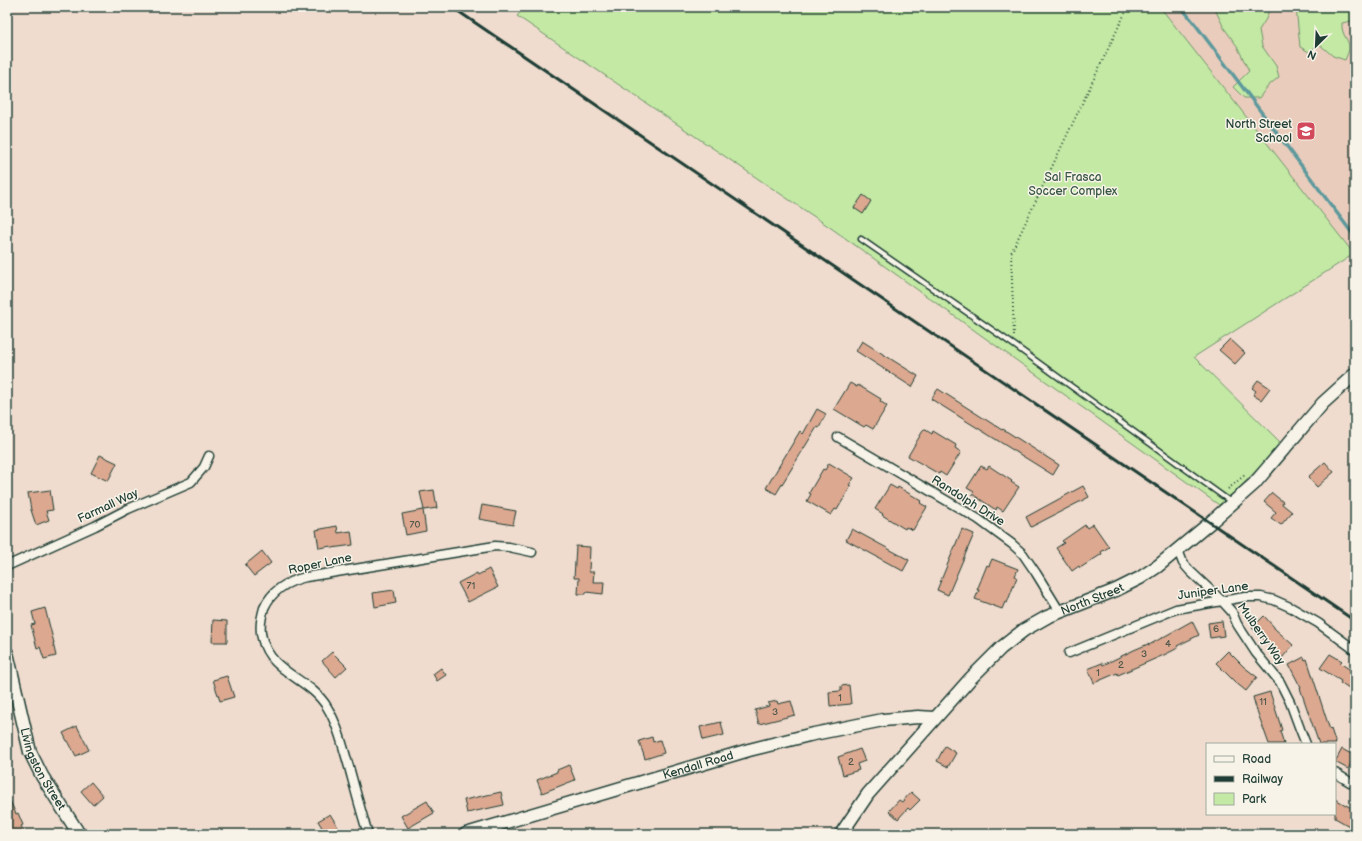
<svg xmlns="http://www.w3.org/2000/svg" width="1362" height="841" font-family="'Balsamiq Sans',sans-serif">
  <rect width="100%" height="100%" fill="#efdcce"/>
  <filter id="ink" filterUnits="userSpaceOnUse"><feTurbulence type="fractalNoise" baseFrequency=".025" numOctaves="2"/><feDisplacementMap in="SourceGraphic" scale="8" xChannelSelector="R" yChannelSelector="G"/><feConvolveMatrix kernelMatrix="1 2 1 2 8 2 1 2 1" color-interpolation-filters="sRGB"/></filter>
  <g filter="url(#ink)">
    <path fill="#e9ccbb" d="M 1160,7 L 1355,7 L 1355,255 L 1354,254 Z"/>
    <path fill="#c3e9a4" stroke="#71936c" d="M 525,7 L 1160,7 L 1354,254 L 1194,357 L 1282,444 L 1240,487 L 1219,505 L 831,228 L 517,16 Z
      M 1214,7 L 1270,7 L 1266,19 L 1259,30 L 1262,46 L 1276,66 L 1279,77 L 1268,86 L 1259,98 L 1244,98 L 1233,87 L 1249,71 L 1237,46 L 1224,28 Z
      M 1296,7 L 1355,7 L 1355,23 L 1351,21 L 1342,23 C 1341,36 1349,38 1349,48 C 1349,52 1346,57 1345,60 L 1333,56 L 1319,44 L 1309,52 L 1300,47 Z"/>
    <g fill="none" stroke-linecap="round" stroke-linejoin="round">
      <path stroke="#5d999d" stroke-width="3.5" d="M 1181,7 L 1195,24 L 1355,237"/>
    </g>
    <path fill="#dca890" stroke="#1f3d34" d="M 863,195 L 871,201 L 863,214 L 854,208 Z
      M 1230,339 L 1245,353 L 1235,364 L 1219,350 Z
      M 862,341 L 918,376 L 912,387 L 856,351 Z
      M 1258,380 L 1270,388 L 1261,400 L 1253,395 L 1256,391 L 1252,388 Z
      M 850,383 L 857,387 L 858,385 L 881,399 L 880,401 L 887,406 L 873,429 L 866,425 L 864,427 L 834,409 Z
      M 938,389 L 1002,430 L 1003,429 L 1059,465 L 1053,475 L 931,399 Z
      M 817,409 L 826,414 L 819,428 L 817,427 L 776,494 L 766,488 L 800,431 L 803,434 Z
      M 924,429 L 932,434 L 933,431 L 956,445 L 955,448 L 961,452 L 946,476 L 940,472 L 939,474 L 908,456 Z
      M 100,455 L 117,463 L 108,481 L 91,473 Z
      M 1325,462 L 1334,472 L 1317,487 L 1308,477 Z
      M 829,463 L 854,478 L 849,485 L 851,486 L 837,510 L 835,509 L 831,515 L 807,501 L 811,494 L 809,493 L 823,469 L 825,470 Z
      M 981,466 L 987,469 L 989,466 L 1012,481 L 1011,482 L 1019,487 L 1003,511 L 997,507 L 996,510 L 972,494 L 974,492 L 967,488 Z
      M 890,485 L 897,489 L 898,487 L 922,501 L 920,503 L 927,507 L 913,530 L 906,527 L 905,529 L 882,515 L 883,514 L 875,509 Z
      M 1083,486 L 1089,497 L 1031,527 L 1026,517 Z
      M 50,490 L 53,510 L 46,511 L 49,520 L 36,525 L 31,510 L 28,493 Z
      M 434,490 L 437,508 L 424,510 L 420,492 Z
      M 1272,493 L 1283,502 L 1282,504 L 1292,512 L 1281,525 L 1271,518 L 1276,512 L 1264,502 Z
      M 482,505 L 516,511 L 513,525 L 479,519 Z
      M 423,510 L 426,531 L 406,535 L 402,514 Z
      M 1093,524 L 1109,547 L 1101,552 L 1102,554 L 1080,568 L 1079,566 L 1072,571 L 1056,548 L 1064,543 L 1062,541 L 1085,525 L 1087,528 Z
      M 337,526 L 338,533 L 351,531 L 353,545 L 332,548 L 331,546 L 319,548 L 316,530 Z
      M 852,529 L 909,560 L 903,571 L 846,540 Z
      M 962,529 L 974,534 L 948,595 L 937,590 Z
      M 576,546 L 590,547 L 589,572 L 594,572 L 593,582 L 604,582 L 603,594 L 586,592 L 586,594 L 578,594 L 579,578 L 574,578 Z
      M 262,551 L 271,563 L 254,576 L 245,565 Z
      M 992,559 L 1018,569 L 1015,576 L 1017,577 L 1007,603 L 1005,602 L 1002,609 L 975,599 L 979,590 L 977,590 L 987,565 L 989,566 Z
      M 489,569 L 498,587 L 468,602 L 458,583 L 477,573 L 478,575 Z
      M 394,590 L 396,603 L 375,607 L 373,593 Z
      M 45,608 L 54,643 L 53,643 L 56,656 L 44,659 L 40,647 L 37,648 L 31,625 L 35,624 L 32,612 Z
      M 1264,616 L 1274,627 L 1274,628 L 1293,645 L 1282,658 L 1252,628 Z
      M 213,620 L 227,621 L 227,642 L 212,642 Z
      M 1192,621 L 1199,635 L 1177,646 L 1178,648 L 1166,654 L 1118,675 L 1117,673 L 1094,683 L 1088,669 L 1102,663 L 1103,665 L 1134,650 L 1148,644 L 1149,645 Z
      M 1222,621 L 1224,636 L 1210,638 L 1208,623 Z
      M 1228,651 L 1244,667 L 1257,677 L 1246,691 L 1235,682 L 1216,663 Z
      M 332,652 L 347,667 L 336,677 L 322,661 Z
      M 1330,654 L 1342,661 L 1340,663 L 1355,673 L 1355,693 L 1340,683 L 1341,681 L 1320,668 Z
      M 1304,657 L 1305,660 L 1307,659 L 1330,730 L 1331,729 L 1336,744 L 1319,744 L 1300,688 L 1301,688 L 1289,665 Z
      M 441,668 L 446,675 L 437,681 L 433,674 Z
      M 227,676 L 234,697 L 220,701 L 213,680 Z
      M 849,685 L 851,704 L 830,706 L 829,692 L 841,691 L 841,686 Z
      M 1270,692 L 1282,730 L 1280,731 L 1284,744 L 1269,744 L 1256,708 L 1253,697 Z
      M 777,701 L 778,704 L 791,701 L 795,715 L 759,724 L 755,710 L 769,706 L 768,703 Z
      M 721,722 L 724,735 L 703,740 L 700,727 Z
      M 77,726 L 89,750 L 76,756 L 68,741 L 67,741 L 63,733 Z
      M 652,737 L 653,742 L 660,740 L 664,753 L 645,759 L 639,741 Z
      M 945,746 L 956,753 L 948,767 L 937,761 Z
      M 860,749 L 865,761 L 857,764 L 859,770 L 843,775 L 838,757 Z
      M 1342,749 L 1355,756 L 1348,769 L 1335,762 Z
      M 569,765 L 575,780 L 542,793 L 537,780 L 557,772 L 557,770 Z
      M 91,782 L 103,796 L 93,805 L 81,791 Z
      M 501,792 L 504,805 L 467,813 L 464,800 Z
      M 911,792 L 920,800 L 910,810 L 908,808 L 898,819 L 889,811 L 899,800 L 902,802 Z
      M 7,794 L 16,814 L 18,813 L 23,825 L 21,826 L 25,834 L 9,834 L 7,830 Z
      M 1335,799 L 1355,810 L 1355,820 L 1351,827 L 1335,818 Z
      M 427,801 L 434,813 L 408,828 L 401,816 Z
      M 330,814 L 338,827 L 326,834 L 318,821 Z"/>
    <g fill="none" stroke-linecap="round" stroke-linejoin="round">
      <g stroke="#1f3d34" stroke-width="7">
        <path id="lane" d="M 861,239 L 1014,345 L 1231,502"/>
      </g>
      <g stroke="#1f3d34" stroke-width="11">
        <path id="street" d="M 838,437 L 978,519 L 1012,544 L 1023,554 L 1036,573 L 1060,612
          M 1178,550 L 1183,563 L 1190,571 L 1222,601 L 1232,612 L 1237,624 L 1256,653 L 1280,682 L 1290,702 L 1300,729 L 1306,744
          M 7,566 L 95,526 L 128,509 L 191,482 L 204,467 L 209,456
          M 1069,653 L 1176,609 L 1245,597 L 1261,597 L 1274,600 L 1292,608 L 1318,623 L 1355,650
          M 1335,773 L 1355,785
          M 368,834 C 361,812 355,789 349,767 C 343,747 338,725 327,707 C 310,678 270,673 262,638 C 259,628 261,618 264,608 C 272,590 288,581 306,577 L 495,546 L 509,547 L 532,552"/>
      </g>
      <g stroke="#1f3d34" stroke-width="15">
        <g id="secondary">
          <path id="s1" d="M 7,653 L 30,752 L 42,776 L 79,834"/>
          <path id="s2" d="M 466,834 L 749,750 L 809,735 L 883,720 L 918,717 L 935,718"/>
          <path id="s3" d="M 841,834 L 868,794 L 971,678 L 1001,648 L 1024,630 L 1047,617 L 1116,590 L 1140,578 L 1158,566 L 1211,522 L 1254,484 L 1323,403 L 1355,374"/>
        </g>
      </g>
      <path stroke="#1f3d34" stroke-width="2" stroke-dasharray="1 3" stroke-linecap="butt" d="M 1014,336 L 1011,253 L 1128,7
        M 1228,489 L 1246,474"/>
      <use href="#lane" stroke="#f7f3e8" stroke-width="4"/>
      <use href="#street" stroke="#f7f3e8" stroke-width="8"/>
      <use href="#secondary" stroke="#f7f3e8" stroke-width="12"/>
      <path stroke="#1f3d34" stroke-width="3" d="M 452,7 L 1355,621"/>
    </g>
  </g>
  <defs>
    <g id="school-square" transform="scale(1)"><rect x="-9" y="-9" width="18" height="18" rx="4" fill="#d1495b" stroke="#f7f3e8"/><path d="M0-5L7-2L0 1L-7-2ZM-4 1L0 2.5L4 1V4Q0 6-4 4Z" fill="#fff"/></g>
  </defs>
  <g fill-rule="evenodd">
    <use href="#school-square" x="1306" y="131"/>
  </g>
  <g text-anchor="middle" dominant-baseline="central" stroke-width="3" stroke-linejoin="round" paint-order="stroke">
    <g font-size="10" fill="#4e584b">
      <text x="415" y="525">70</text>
      <text x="471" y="586">71</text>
      <text x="1216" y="629">6</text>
      <text x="1168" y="644">4</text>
      <text x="1144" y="654">3</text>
      <text x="1121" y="665">2</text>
      <text x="1098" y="673">1</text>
      <text x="840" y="698">1</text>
      <text x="1263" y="702">11</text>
      <text x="775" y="712">3</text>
      <text x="851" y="762">2</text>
    </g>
    <g font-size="12" fill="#1f3d34" stroke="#f7f3e8" text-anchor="end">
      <text x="1292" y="124">North Street<tspan x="1292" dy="14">School</tspan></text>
    </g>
    <g font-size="12" fill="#385745" stroke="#f7f3e8">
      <text x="1073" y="177">Sal Frasca<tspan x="1073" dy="14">Soccer Complex</tspan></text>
    </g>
    <g font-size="12" fill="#1f3d34" stroke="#f7f3e8">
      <text transform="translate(968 501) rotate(32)">Randolph Drive</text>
      <text transform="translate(108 506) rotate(-25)">Farmall Way</text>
      <text transform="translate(320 564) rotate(-12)">Roper Lane</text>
      <text transform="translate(1213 591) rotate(-8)">Juniper Lane</text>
      <text stroke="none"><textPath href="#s3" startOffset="350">North Street</textPath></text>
      <text transform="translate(1261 634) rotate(55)">Mulberry Way</text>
      <text stroke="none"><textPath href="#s2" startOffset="242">Kendall Road</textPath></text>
      <text stroke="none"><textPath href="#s1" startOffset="122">Livingston Street</textPath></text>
    </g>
  </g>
  <rect width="1362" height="841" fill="none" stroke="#f7f3e8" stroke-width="24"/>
  <rect x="12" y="12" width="1338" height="817" fill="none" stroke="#1f3d34" stroke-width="1.5" filter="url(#ink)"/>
  <rect x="1206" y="743" width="130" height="72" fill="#f7f3e8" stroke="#a1aaa0"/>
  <rect x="1214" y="756" width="20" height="6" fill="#f7f3e8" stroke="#a1aaa0"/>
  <text x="1242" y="763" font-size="12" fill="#1f3d34">Road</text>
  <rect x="1214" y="776" width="20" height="6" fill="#1f3d34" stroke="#a1aaa0"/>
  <text x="1242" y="783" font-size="12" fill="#1f3d34">Railway</text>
  <rect x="1214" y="793" width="20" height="12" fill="#c3e9a4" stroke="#a1aaa0"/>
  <text x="1242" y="803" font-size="12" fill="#1f3d34">Park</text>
  <g transform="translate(1316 46) rotate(204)" stroke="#f7f3e8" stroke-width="3" paint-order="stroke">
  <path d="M0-3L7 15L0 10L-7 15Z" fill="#1f3d34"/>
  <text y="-6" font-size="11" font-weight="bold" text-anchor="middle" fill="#1f3d34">N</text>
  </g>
</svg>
